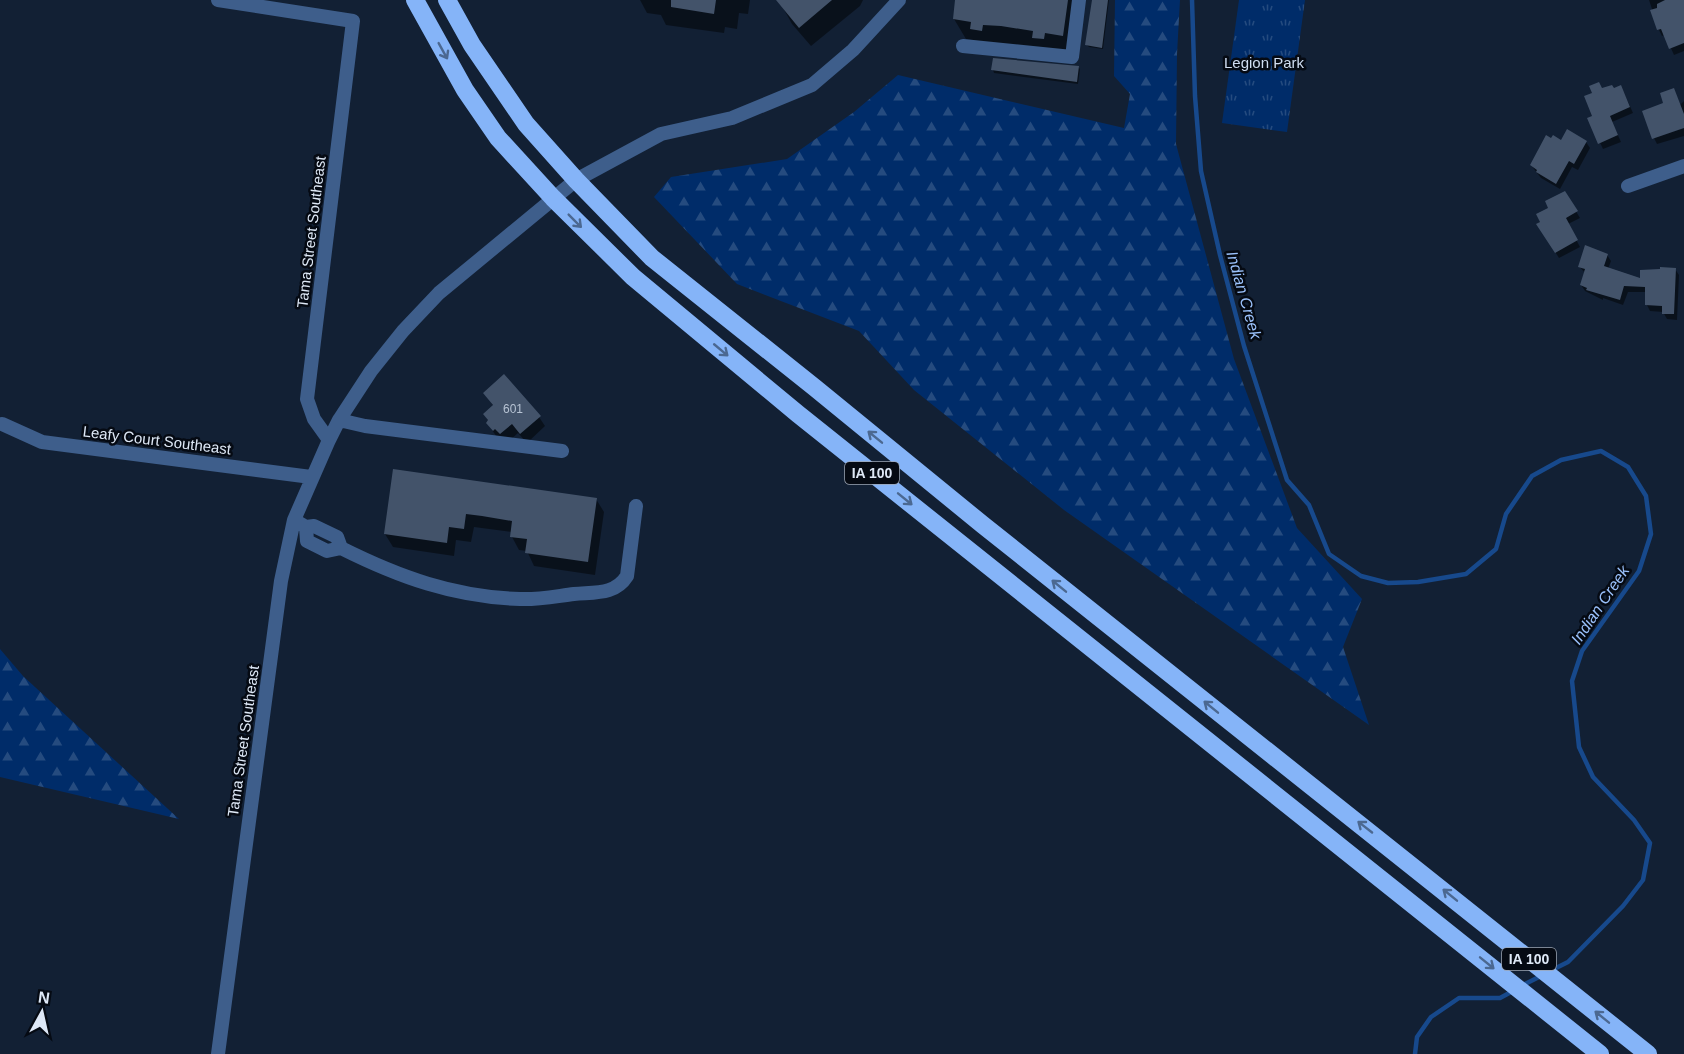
<svg xmlns="http://www.w3.org/2000/svg" width="1684" height="1054" font-family="Arial,sans-serif">
  <defs>
    <pattern id="grass-tufts" width="24" height="20" patternUnits="userSpaceOnUse" patternTransform="scale(1.5)"><rect width="24" height="20" fill="#002c69"/><path d="M3 7l-1-3M5 7V3M7 7l1-3M15 17l-1-3M17 17v-4M19 17l1-3" fill="none" stroke="#254b7f"/></pattern>
    <pattern id="forest-firs" width="22" height="20" patternUnits="userSpaceOnUse" patternTransform="scale(1.5)"><rect width="22" height="20" fill="#002c69"/><path d="M5 1l3.5 6h-7zM16 11l3.5 6h-7z" fill="#254b7f"/></pattern>
  </defs>
  <rect width="100%" height="100%" fill="#122034"/>
  <path fill="url(#grass-tufts)" d="M 1239,0 L 1305,0 L 1287,132 L 1222,123 Z"/>
  <path fill="url(#forest-firs)" d="M 1115,0 L 1180,0 L 1177,54 L 1176,144 L 1234,359 L 1297,528 L 1362,599 L 1343,647 L 1369,725 L 1064,510 L 914,390 L 859,331 L 737,284 L 654,197 L 671,177 L 787,159 L 854,112 L 898,75 L 1124,128 L 1130,94 L 1114,76 Z
    M 0,649 L 23,676 L 179,819 L 0,777 Z"/>
  <path fill="#0007" d="M 640,0 L 750,0 L 748,14 L 739,13 L 737,29 L 725,27 L 724,33 L 666,25 L 661,15 L 647,13 Z
    M 786,0 L 863,0 L 860,6 L 811,46 L 792,24 L 781,4 Z
    M 957,0 L 1072,0 L 1079,14 L 1074,55 L 983,49 L 979,41 L 966,39 L 954,19 Z
    M 1093,0 L 1109,0 L 1103,49 L 1089,47 L 1087,45 Z
    M 1644,0 L 1682,0 L 1684,4 L 1684,51 L 1674,55 L 1665,35 L 1662,36 L 1659,30 L 1649,0 Z
    M 1078,67 L 1080,69 L 1078,84 L 994,73 L 993,70 Z
    M 1674,89 L 1680,105 L 1684,101 L 1684,136 L 1657,144 L 1654,138 L 1665,104 Z
    M 1602,90 L 1613,90 L 1624,93 L 1633,113 L 1612,122 L 1621,142 L 1603,149 L 1589,119 L 1594,116 Z
    M 1561,142 L 1586,142 L 1590,148 L 1578,170 L 1572,167 L 1560,189 L 1541,178 L 1531,165 Z
    M 1565,193 L 1580,218 L 1568,224 L 1580,247 L 1559,258 L 1538,224 Z
    M 1607,255 L 1611,261 L 1608,269 L 1642,280 L 1675,269 L 1679,275 L 1677,320 L 1667,319 L 1663,312 L 1650,311 L 1647,305 L 1647,292 L 1628,292 L 1623,305 L 1603,298 L 1603,300 L 1585,291 L 1581,285 L 1585,273 L 1579,266 Z
    M 485,393 L 539,417 L 545,426 L 527,443 L 518,433 L 507,443 L 499,440 L 487,423 L 489,422 L 485,414 L 494,407 Z
    M 394,471 L 596,499 L 604,512 L 595,575 L 534,566 L 527,551 L 519,550 L 512,537 L 512,532 L 474,527 L 471,542 L 456,540 L 454,556 L 393,547 L 385,534 Z"/>
  <g fill="none" stroke-linecap="round" stroke-linejoin="round">
    <path stroke="#17498c" stroke-width="4.5" d="M 1192,0 L 1195,96 L 1201,171 L 1220,255 L 1244,346 L 1287,480 L 1309,505 L 1329,554 L 1361,576 L 1388,583 L 1418,582 L 1466,574 L 1496,549 L 1506,514 L 1532,476 L 1561,460 L 1601,451 L 1628,467 L 1646,496 L 1651,534 L 1639,571 L 1582,651 L 1572,681 L 1579,747 L 1593,777 L 1634,820 L 1650,843 L 1643,880 L 1623,906 L 1568,962 L 1550,971
      M 1523,985 L 1543,975
      M 1415,1054 L 1417,1037 L 1431,1017 L 1459,998 L 1500,998 L 1513,991"/>
  </g>
  <path fill="#43536a" d="M 671,0 L 716,0 L 714,14 L 671,7 Z
    M 776,0 L 832,0 L 799,28 Z
    M 955,0 L 1068,0 L 1063,36 L 1045,33 L 1044,39 L 1032,38 L 1033,31 L 1001,26 L 983,25 L 982,31 L 970,29 L 971,22 L 953,19 Z
    M 1092,0 L 1108,0 L 1102,48 L 1085,45 Z
    M 1665,0 L 1684,0 L 1684,43 L 1669,49 L 1661,29 L 1657,30 L 1650,10 L 1657,8 L 1657,4 Z
    M 993,58 L 1079,66 L 1077,82 L 991,70 Z
    M 1599,82 L 1602,88 L 1612,85 L 1614,88 L 1621,85 L 1630,107 L 1610,116 L 1618,135 L 1598,144 L 1587,118 L 1592,116 L 1584,96 L 1592,93 L 1589,86 Z
    M 1674,88 L 1684,114 L 1684,128 L 1652,139 L 1642,111 L 1663,103 L 1660,93 Z
    M 1567,129 L 1587,141 L 1574,164 L 1569,161 L 1556,184 L 1536,172 L 1537,170 L 1530,165 L 1546,135 L 1551,138 L 1553,135 L 1561,140 Z
    M 1565,191 L 1578,211 L 1566,218 L 1578,240 L 1555,253 L 1536,224 L 1540,222 L 1536,214 L 1548,208 L 1545,201 Z
    M 1585,245 L 1608,254 L 1604,266 L 1640,278 L 1640,270 L 1660,269 L 1660,267 L 1676,268 L 1674,314 L 1662,314 L 1662,306 L 1645,305 L 1645,287 L 1624,286 L 1620,300 L 1586,290 L 1587,288 L 1580,285 L 1585,269 L 1578,267 Z
    M 504,374 L 541,416 L 520,434 L 512,424 L 500,434 L 495,429 L 493,431 L 486,423 L 488,420 L 483,414 L 493,405 L 483,393 Z
    M 393,469 L 597,498 L 588,562 L 525,553 L 527,539 L 510,537 L 512,521 L 482,516 L 466,514 L 464,529 L 449,527 L 447,543 L 384,534 Z"/>
  <g fill="none" stroke-linecap="round" stroke-linejoin="round">
    <path stroke="#3e5e8b" stroke-width="14" d="M 218,0 L 353,21 L 307,399 L 314,419 L 329,440 L 294,520 L 281,581 L 218,1054
      M 963,46 L 1072,57 L 1079,0
      M 1628,186 L 1684,166
      M 339,420 L 365,426 L 562,451
      M 2,424 L 42,442 L 311,477
      M 329,440 L 339,420 L 371,371 L 403,331 L 439,293 L 576,180 L 661,134 L 732,118 L 812,85 L 853,50 L 899,0
      M 294,520 L 306,527 L 314,526 L 337,537 L 341,548 L 327,551 L 307,541 L 306,527
      M 341,548 C 399,577 454,597 520,599 C 537,600 557,596 574,594 C 595,592 615,595 627,576 L 636,506"/>
    <path stroke="#85b4f8" stroke-width="18" d="M 415,0 L 465,90 L 498,138 L 553,198 L 633,277 L 798,414 L 1600,1054
      M 447,0 L 472,45 L 526,124 L 576,180 L 652,258 L 814,387 L 983,525 L 1648,1054"/>
  </g>
  <defs><path id="oneway-shaft" d="M-6 0H5M1.5-3L5.5 0L1.5 3" fill="none" stroke-width="1.6" stroke-linecap="round" stroke-linejoin="round" transform="scale(1.5)"/></defs>
  <g stroke="#4b6891">
    <use href="#oneway-shaft" transform="translate(443 51) rotate(61)"/>
    <use href="#oneway-shaft" transform="translate(575 221) rotate(45)"/>
    <use href="#oneway-shaft" transform="translate(721 350) rotate(40)"/>
    <use href="#oneway-shaft" transform="translate(875 437) rotate(-141)"/>
    <use href="#oneway-shaft" transform="translate(905 499) rotate(39)"/>
    <use href="#oneway-shaft" transform="translate(1059 586) rotate(-141)"/>
    <use href="#oneway-shaft" transform="translate(1211 707) rotate(-141)"/>
    <use href="#oneway-shaft" transform="translate(1365 827) rotate(-142)"/>
    <use href="#oneway-shaft" transform="translate(1450 895) rotate(-141)"/>
    <use href="#oneway-shaft" transform="translate(1487 963) rotate(39)"/>
    <use href="#oneway-shaft" transform="translate(1602 1017) rotate(-141)"/>
  </g>
  <g text-anchor="middle" dominant-baseline="central" stroke-width="5" stroke-linejoin="round" paint-order="stroke">
    <g font-size="12" fill="#b7c3d3">
      <text x="513" y="409">601</text>
    </g>
    <g fill="#050a13" stroke="#9da5b2" stroke-width="1.5">
      <rect x="845" y="462" width="54" height="22" rx="4.5"/>
      <rect x="1502" y="948" width="54" height="22" rx="4.5"/>
    </g>
    <g font-size="14" font-weight="bold" fill="#dee8f6">
      <text x="872" y="473">IA 100</text>
      <text x="1529" y="959">IA 100</text>
    </g>
    <g font-size="15" fill="#cfddf1" stroke="#050a13">
      <text x="1264" y="62">Legion Park</text>
    </g>
    <g font-size="15" fill="#dee8f6" stroke="#050a13">
      <text transform="translate(311 232) rotate(-83)">Tama Street Southeast</text>
      <text transform="translate(157 440) rotate(7)">Leafy Court Southeast</text>
      <text transform="translate(243 741) rotate(-82)">Tama Street Southeast</text>
    </g>
    <g font-size="16" font-style="italic" fill="#9ac1fb" stroke="#050a13">
      <text transform="translate(1244 295) rotate(74)">Indian Creek</text>
      <text transform="translate(1600 605) rotate(-56)">Indian Creek</text>
    </g>
  </g>
  <g transform="translate(42 1012) rotate(8)" stroke="#050a13" stroke-width="4.5" paint-order="stroke">
  <path d="M0-4.5L10 22L0 15L-10 22Z" fill="#dee8f6"/>
  <text y="-9" font-size="16" font-weight="bold" text-anchor="middle" fill="#dee8f6">N</text>
  </g>
</svg>
